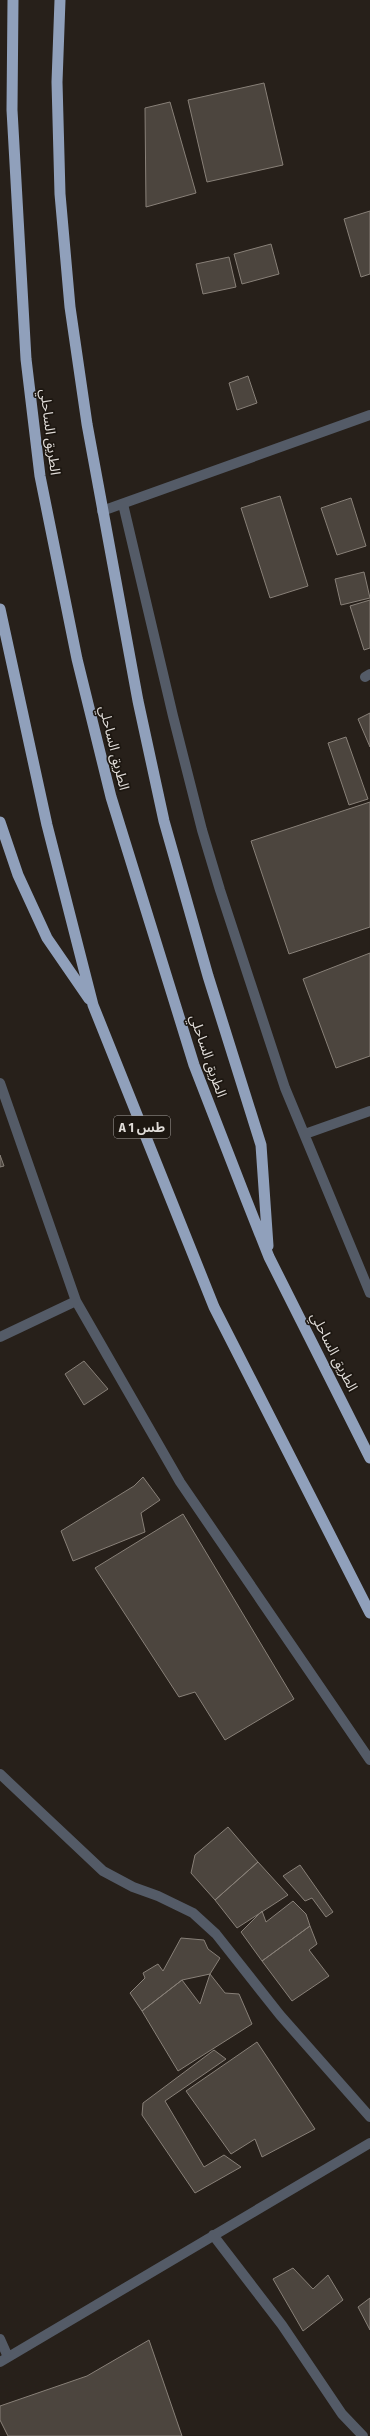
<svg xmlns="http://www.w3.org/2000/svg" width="370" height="2436" font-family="'Fira Sans Condensed','Noto Sans Arabic',sans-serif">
  <rect width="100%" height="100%" fill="#27201a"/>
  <path fill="#4c453e" stroke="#888078" d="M 264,83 L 283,165 L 207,182 L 188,100 Z
    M 170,102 L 196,193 L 146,207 L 145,108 Z
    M 370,211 L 370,274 L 361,277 L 344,219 Z
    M 271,244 L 279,274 L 242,284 L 234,254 Z
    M 229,257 L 236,287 L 203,294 L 196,264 Z
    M 248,376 L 257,403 L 237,410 L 229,383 Z
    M 280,496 L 308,586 L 270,598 L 241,508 Z
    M 351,498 L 366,546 L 337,555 L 321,508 Z
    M 364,572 L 370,598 L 341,605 L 335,579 Z
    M 370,600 L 370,648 L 364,650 L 350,606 Z
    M 370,713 L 370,747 L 358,719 Z
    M 346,737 L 368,799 L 349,805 L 328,743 Z
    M 370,802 L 370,927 L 289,954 L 251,841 Z
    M 370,953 L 370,1056 L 336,1068 L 303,979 Z
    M 0,1155 L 4,1166 L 0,1167 Z
    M 84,1361 L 108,1389 L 84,1405 L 65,1374 Z
    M 143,1477 L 160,1500 L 141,1513 L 145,1532 L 73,1561 L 61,1531 L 134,1486 Z
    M 183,1514 L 294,1699 L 225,1740 L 195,1692 L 179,1697 L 95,1568 Z
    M 228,1827 L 258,1862 L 215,1900 L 191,1873 L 195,1855 Z
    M 258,1862 L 288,1895 L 237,1928 L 215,1900 Z
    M 300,1865 L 333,1912 L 326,1917 L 312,1898 L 305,1901 L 283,1876 Z
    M 293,1901 L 306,1914 L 310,1926 L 262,1961 L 241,1932 L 262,1911 L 266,1922 Z
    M 310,1926 L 317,1944 L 309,1950 L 329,1976 L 292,2001 L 262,1961 Z
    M 181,1938 L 204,1940 L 208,1949 L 220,1958 L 210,1974 L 182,1980 L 142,2011 L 130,1993 L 145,1978 L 143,1973 L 158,1964 L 163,1971 Z
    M 210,1974 L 225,1993 L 239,1994 L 252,2024 L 178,2071 L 142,2011 L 182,1980 L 200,2004 Z
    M 257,2042 L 315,2129 L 262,2157 L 255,2139 L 231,2154 L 186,2091 Z
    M 214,2050 L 226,2059 L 165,2101 L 204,2167 L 224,2155 L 241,2167 L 195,2193 L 142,2115 L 143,2103 Z
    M 293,2268 L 313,2289 L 328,2275 L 343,2300 L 303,2331 L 273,2279 Z
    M 370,2298 L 370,2330 L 358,2307 Z
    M 149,2340 L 182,2436 L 8,2436 L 0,2420 L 0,2406 L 87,2376 Z"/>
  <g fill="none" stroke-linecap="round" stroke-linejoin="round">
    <path stroke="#545b67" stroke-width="10" d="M 123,504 L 173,716 L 202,830 L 220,890 L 285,1088 L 370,1293
      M 102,511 L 370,415
      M 365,677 L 370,674
      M 0,1083 L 76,1301 L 180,1482 L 370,1760
      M 305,1134 L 370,1111
      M 0,1337 L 76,1301
      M 0,1774 L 103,1871 L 133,1887 L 158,1896 L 193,1913 L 216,1934 L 280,2015 L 370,2117
      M 213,2235 L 282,2325 L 342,2414 L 363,2436
      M 0,2339 L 8,2357
      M 0,2362 L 370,2143"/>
    <path stroke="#90a0bb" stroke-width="11" d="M 13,0 L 12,110 L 26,359 L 40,476 L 77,659 L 111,797 L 194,1065 L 246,1199 L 269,1257 L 370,1458
      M 60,0 L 57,82 L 60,194 L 70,307 L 87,424 L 138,701 L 164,821 L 208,976 L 261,1145 L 268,1246
      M 0,609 L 47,825 L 93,1005 L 214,1307 L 370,1613
      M 0,822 L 18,875 L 47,938 L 89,999"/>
  </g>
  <g text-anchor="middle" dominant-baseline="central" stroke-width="3.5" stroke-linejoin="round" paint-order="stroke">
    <rect fill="#1d1711" stroke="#a5a09c" stroke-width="1" x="114" y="1116" width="56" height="22" rx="3"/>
    <g font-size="13" font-weight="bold" fill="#dfdbd7">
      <text x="142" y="1127">A 1 طس</text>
    </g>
    <g font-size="14" fill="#dfdbd7" stroke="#1d1711">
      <text transform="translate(50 432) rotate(83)">الطريق الساحلي</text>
      <text transform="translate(114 748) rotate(76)">الطريق الساحلي</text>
      <text transform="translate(208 1056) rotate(71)">الطريق الساحلي</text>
      <text transform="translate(334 1352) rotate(63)">الطريق الساحلي</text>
    </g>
  </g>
</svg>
